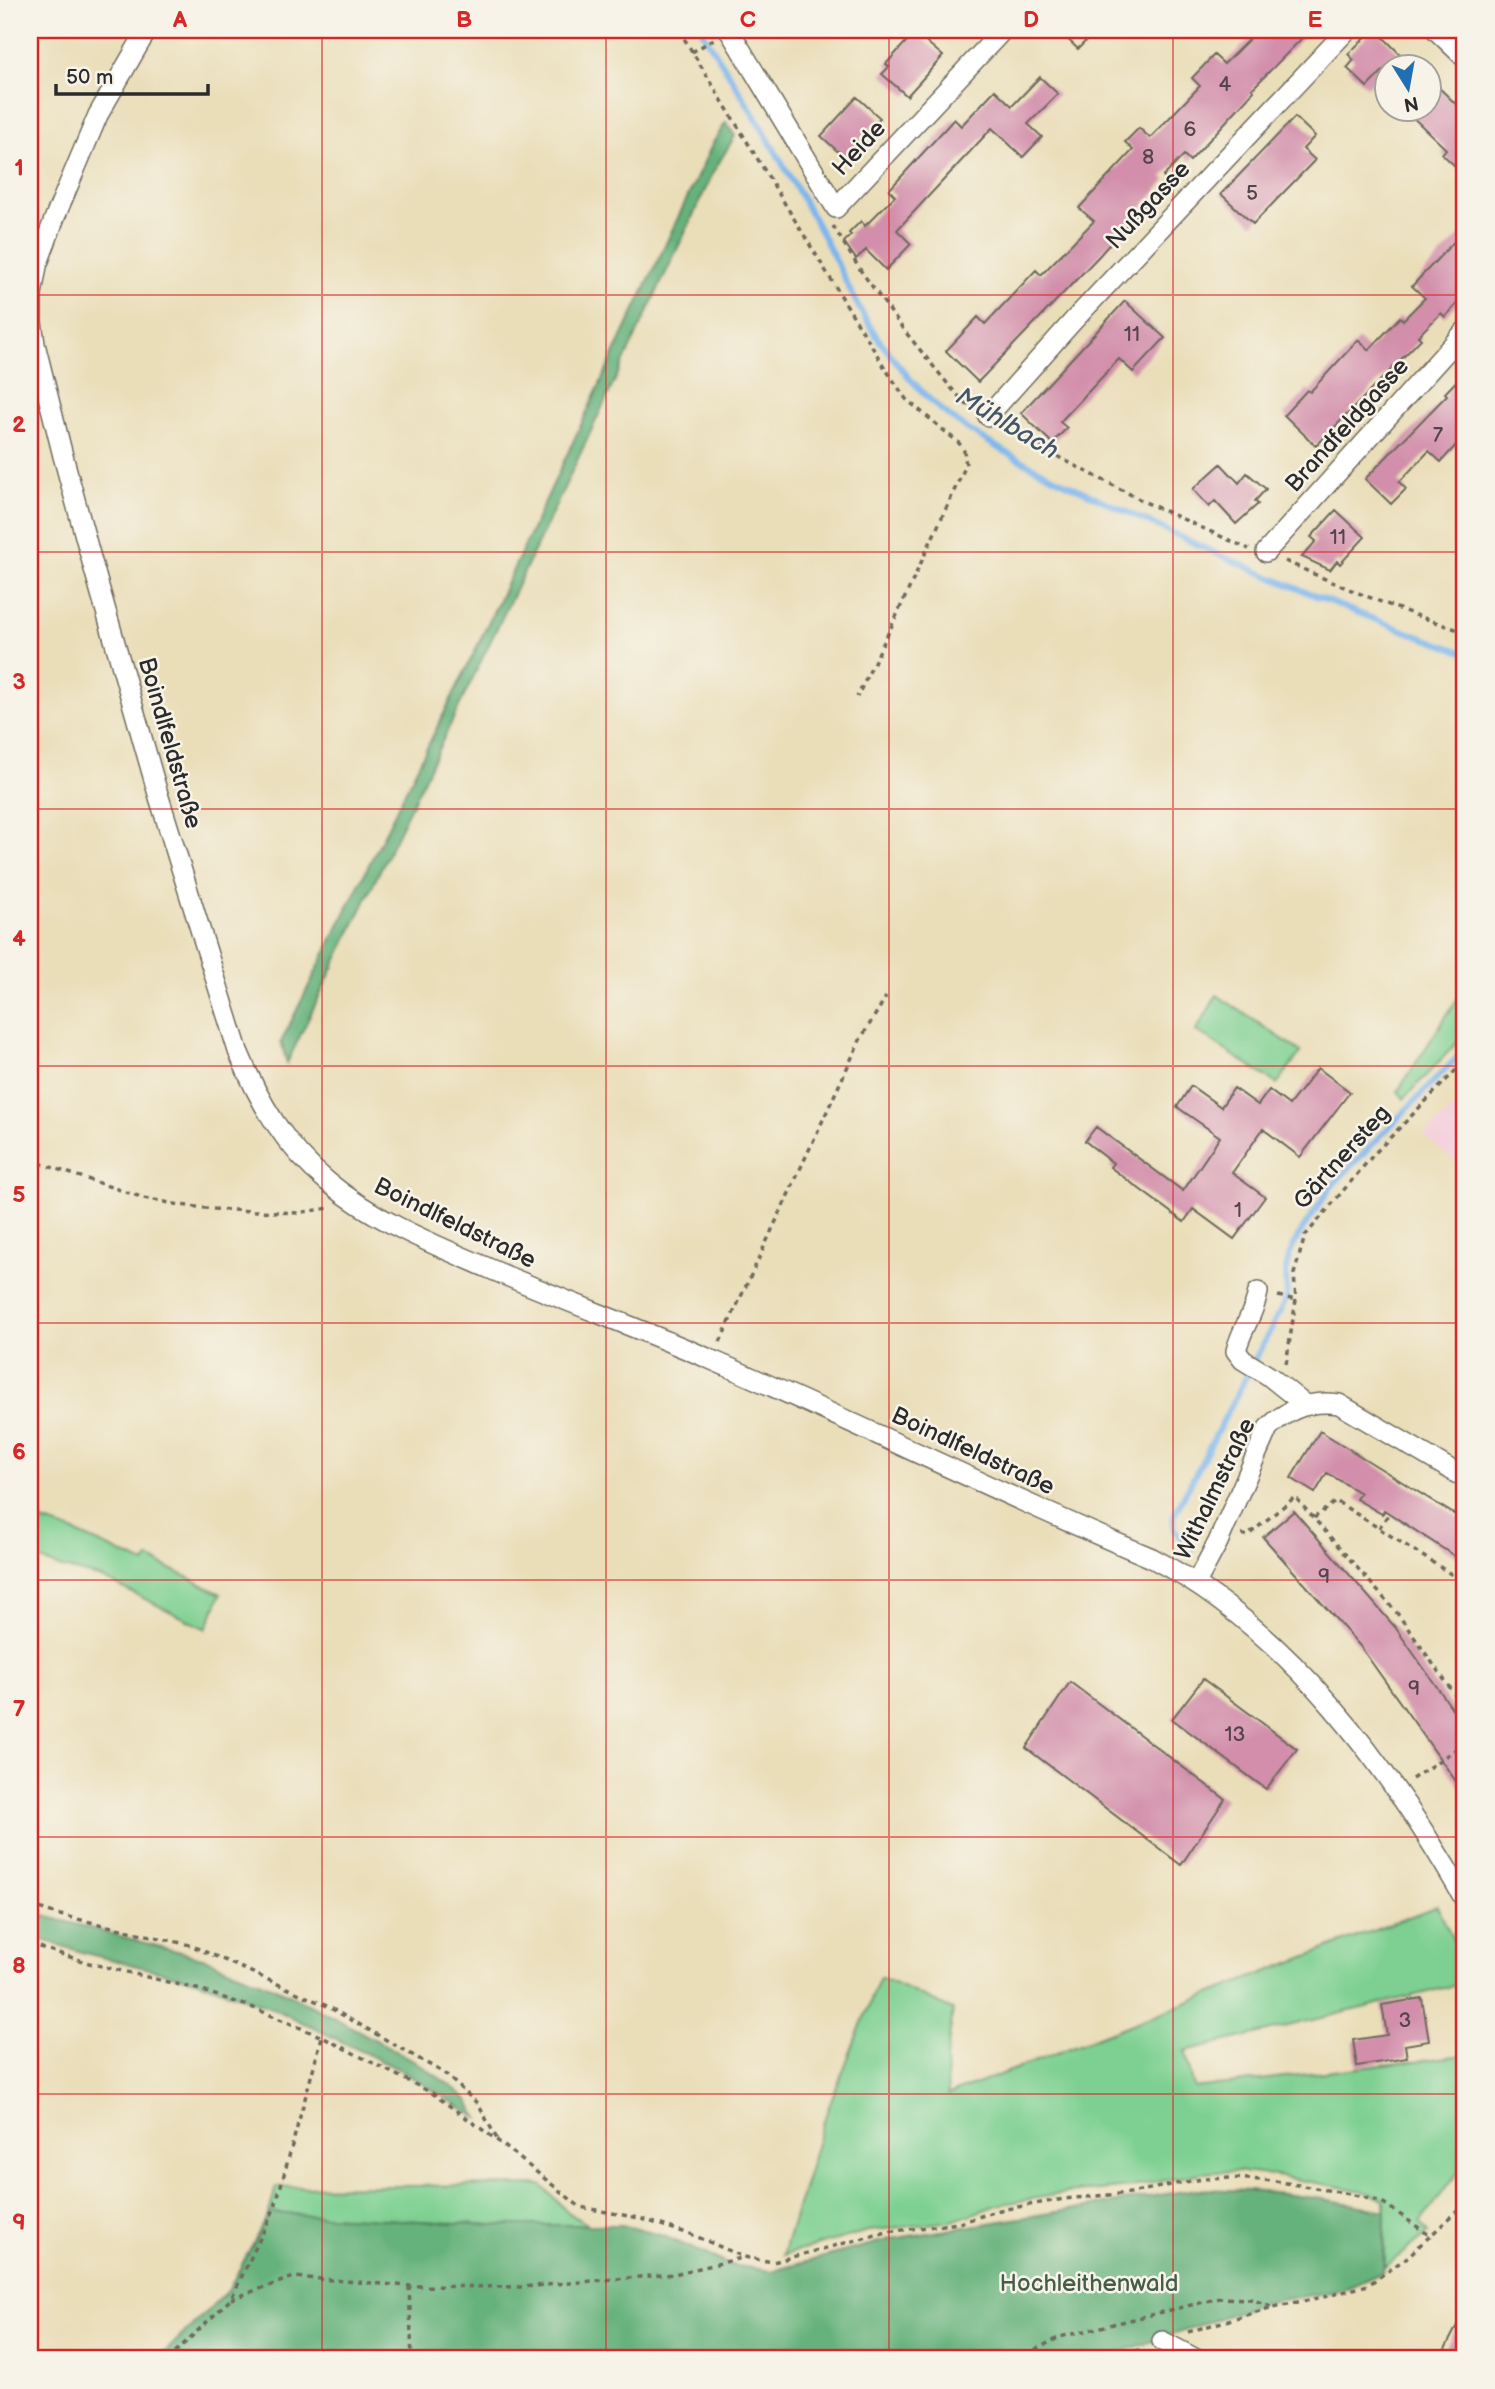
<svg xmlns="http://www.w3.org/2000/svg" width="1495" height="2389" font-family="'Balsamiq Sans',sans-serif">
  <rect width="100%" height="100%" fill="#f7f3e8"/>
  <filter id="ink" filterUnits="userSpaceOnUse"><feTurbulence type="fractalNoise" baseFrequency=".0143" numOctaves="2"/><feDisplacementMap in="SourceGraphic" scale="14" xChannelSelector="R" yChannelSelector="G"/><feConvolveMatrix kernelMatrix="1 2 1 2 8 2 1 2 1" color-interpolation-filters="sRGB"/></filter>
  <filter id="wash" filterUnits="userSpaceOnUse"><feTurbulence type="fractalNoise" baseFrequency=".00686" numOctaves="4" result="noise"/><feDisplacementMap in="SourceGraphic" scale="28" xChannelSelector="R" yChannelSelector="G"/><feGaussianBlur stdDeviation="1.57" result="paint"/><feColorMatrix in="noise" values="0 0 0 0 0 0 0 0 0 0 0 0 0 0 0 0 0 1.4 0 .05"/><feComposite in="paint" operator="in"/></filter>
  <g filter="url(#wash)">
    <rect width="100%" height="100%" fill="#eadeb9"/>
    <path fill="#f4cfdd" d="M 1465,1096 L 1465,1170 L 1424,1136 Z"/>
    <path fill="#7ed092" stroke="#547e5e" stroke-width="2" d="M 1465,987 L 1465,1034 L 1404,1099 L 1398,1091 Z
      M 1217,995 L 1301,1052 L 1277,1084 L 1196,1031 Z
      M 30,1517 L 70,1530 L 145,1564 L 149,1558 L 221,1594 L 206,1629 L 102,1578 L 59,1567 L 30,1556 Z
      M 1437,1906 L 1465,1964 L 1465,1983 L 1185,2051 L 1194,2088 L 1465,2055 L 1465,2163 L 1420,2223 L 1428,2233 L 1385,2267 L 1385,2199 L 1352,2189 L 1276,2176 L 1235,2171 L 1202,2173 L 1132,2187 L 1066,2193 L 997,2205 L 952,2221 L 868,2231 L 783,2255 L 826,2114 L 880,1977 L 953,2010 L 946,2060 L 948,2095 Z
      M 541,2185 L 569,2213 L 589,2226 L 495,2225 L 269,2213 L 276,2187 Z"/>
    <path fill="#66b27c" stroke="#486e54" stroke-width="2" d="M 726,122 L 735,136 L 715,169 L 538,543 L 287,1063 L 281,1042 L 476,649 L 713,143 Z
      M 30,1912 L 206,1959 L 287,1993 L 410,2058 L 450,2085 L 468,2100 L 478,2118 L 400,2070 L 277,2010 L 198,1981 L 85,1953 L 30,1936 Z
      M 1197,2189 C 1263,2190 1320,2196 1385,2211 L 1383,2272 L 1343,2290 L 1262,2303 L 1101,2359 L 158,2359 L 229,2289 L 269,2213 L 495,2225 L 622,2225 L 664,2236 L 730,2265 L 772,2271 L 891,2239 Z"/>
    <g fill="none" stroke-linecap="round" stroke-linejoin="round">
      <path stroke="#7db6ed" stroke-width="6" d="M 701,30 C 744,96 784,165 822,234 C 842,271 857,311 883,345 C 905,374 930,404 960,424 C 1016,462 1078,489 1138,517 C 1246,569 1353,613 1465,653
        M 1193,1548 C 1179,1536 1172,1533 1174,1515 L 1287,1298 L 1286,1269 L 1290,1253 L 1299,1235 L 1331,1187 L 1465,1049"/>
    </g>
    <g id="blocks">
      <path fill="#d28eaa" d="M 1058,30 L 1096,30 L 1078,49 Z
        M 1258,30 L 1310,30 L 1252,89 L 1254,91 L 1190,161 L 1184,155 L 1163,177 L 1166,180 L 1099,256 L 978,382 L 946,351 L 978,317 L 985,324 L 1036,270 L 1041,275 L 1094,221 L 1079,208 L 1133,150 L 1125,142 L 1139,128 L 1150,138 L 1200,86 L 1192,78 L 1214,55 L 1224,64 Z
        M 1373,30 L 1376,30 L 1400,54 L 1367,87 L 1347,68 L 1354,60 L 1348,54 Z
        M 915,32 L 943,56 L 907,96 L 882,74 L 889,67 L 886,64 Z
        M 1040,77 L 1058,94 L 1028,124 L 1042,137 L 1023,157 L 992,128 L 897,230 L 911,244 L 886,270 L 866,250 L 856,259 L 844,242 L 851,235 L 849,233 L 861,221 L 865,226 L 895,196 L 889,190 L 954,119 L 961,126 L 995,90 L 1012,106 Z
        M 1429,78 L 1465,113 L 1465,175 L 1442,154 L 1446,149 L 1403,108 L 1429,108 Z
        M 857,97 L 880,118 L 844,157 L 821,136 Z
        M 1295,117 L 1315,136 L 1303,149 L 1315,160 L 1253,224 L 1221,194 Z
        M 1465,230 L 1465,295 L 1445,317 L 1441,313 L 1418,336 L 1421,339 L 1316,446 L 1284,415 L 1307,390 L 1310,392 L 1358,340 L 1369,350 L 1400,317 L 1403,320 L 1425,298 L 1412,286 Z
        M 1125,301 L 1165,338 L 1133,372 L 1119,359 L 1060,422 L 1067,428 L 1052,443 L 1021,413 Z
        M 1465,372 L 1465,435 L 1441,462 L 1429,451 L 1399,482 L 1406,489 L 1391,504 L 1365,479 L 1447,395 L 1445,393 Z
        M 1221,464 L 1239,483 L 1247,473 L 1266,489 L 1255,501 L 1258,504 L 1236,524 L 1215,501 L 1209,507 L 1193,489 Z
        M 1336,510 L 1365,537 L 1340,564 L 1337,561 L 1330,570 L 1302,557 L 1316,541 L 1311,537 Z
        M 1318,1068 L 1350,1092 L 1300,1157 L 1263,1129 L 1232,1173 L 1265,1197 L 1234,1239 L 1193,1209 L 1184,1222 L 1110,1167 L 1113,1163 L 1085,1141 L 1096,1127 L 1183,1191 L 1220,1137 L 1177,1107 L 1191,1086 L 1221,1107 L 1234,1088 L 1258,1105 L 1269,1090 L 1289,1105 Z
        M 1320,1431 L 1465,1521 L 1465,1563 L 1384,1510 L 1382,1514 L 1356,1499 L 1360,1493 L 1327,1473 L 1315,1493 L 1291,1478 Z
        M 1294,1511 L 1395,1627 L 1465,1727 L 1465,1794 L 1360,1646 L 1263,1537 Z
        M 1203,1679 L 1297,1749 L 1266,1789 L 1172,1719 Z
        M 1070,1682 L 1225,1799 L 1181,1865 L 1026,1748 Z
        M 1422,1998 L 1429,2041 L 1405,2045 L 1407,2058 L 1357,2066 L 1353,2040 L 1387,2035 L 1382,2005 Z
        M 1465,2310 L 1465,2359 L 1440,2359 Z"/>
    </g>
  </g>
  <g filter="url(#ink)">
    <use href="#blocks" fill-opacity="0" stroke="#6e6a5d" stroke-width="2"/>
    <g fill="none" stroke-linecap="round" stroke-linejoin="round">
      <g stroke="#6e6a5d" stroke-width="22">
        <path id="minor" d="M 147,30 L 98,115 L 55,217 L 37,266 L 32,294 L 32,322 L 35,344 L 63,456 L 94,569 L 158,794 L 238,1051 C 259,1102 285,1147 328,1182 C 375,1221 433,1244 488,1268 C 562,1300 638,1328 712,1360 C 860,1424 1004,1496 1152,1558 C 1289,1630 1390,1768 1465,1900
          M 729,30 L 836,208 L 1003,30
          M 1436,30 L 1465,58
          M 988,416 L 1074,320 L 1347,30
          M 1266,552 L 1465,331
          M 1258,1292 C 1254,1315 1241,1329 1236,1351 L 1243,1360 L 1269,1376 L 1304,1404
          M 1196,1583 L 1218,1542 L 1268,1428 C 1288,1408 1311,1400 1339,1404 L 1465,1478
          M 1162,2341 L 1196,2359"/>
      </g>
      <path stroke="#6e6a5d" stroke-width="3.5" stroke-dasharray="5 5" stroke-linecap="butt" d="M 679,30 L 885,368 L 906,399 L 959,443 L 964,451 L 966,465 L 895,619 L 857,697
        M 692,52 L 714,39
        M 833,226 L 861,271 L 903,329 L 952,389 L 971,409
        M 1006,425 L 1025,434 L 1049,452 L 1145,502 L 1249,549
        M 1285,561 C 1344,588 1403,612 1465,632
        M 30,1160 L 144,1198 L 180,1205 L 214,1209 L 297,1213 L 330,1208
        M 1278,1296 L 1296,1300
        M 720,1342 L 860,1040 L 886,997
        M 1286,1364 L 1296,1300 L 1294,1274 L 1305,1236 L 1374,1154 L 1465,1061
        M 1314,1518 L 1336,1501 L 1465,1583
        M 1379,1528 L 1388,1515 L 1383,1512
        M 1242,1534 L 1247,1536 L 1295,1497 L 1397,1613 L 1465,1709
        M 1412,1779 L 1465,1743
        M 30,1905 L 60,1915 L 190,1945 L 327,2006 L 444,2073 L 478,2104 L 497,2139
        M 30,1944 L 89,1963 L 197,1989 L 254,2008 L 322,2037 L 432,2093 L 498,2141 L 580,2207 L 639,2218 L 693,2235 L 744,2257 L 773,2262 L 887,2232 L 959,2223 L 1000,2210 L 1064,2199 L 1130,2193 L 1201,2179 L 1233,2178 L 1275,2181 L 1350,2194 L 1382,2202 L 1432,2237
        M 409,2286 L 412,2359
        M 231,2299 L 294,2277 L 409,2286 L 522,2287 L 674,2274 L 742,2258
        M 1188,2332 L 1273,2307 L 1328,2296 L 1368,2285 L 1405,2259 L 1465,2204
        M 168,2359 L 231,2299 L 275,2207 L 322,2037
        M 1017,2359 L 1060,2337 L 1220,2298 L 1250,2299 L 1271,2306
        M 1116,2359 L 1144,2348"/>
      <use href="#minor" stroke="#fff" stroke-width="19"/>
    </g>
  </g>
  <path fill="none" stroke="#d62828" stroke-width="2" stroke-opacity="0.55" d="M 322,30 L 322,2359M 606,30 L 606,2359M 889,30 L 889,2359M 1173,30 L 1173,2359M 30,295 L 1465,295M 30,552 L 1465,552M 30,809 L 1465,809M 30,1066 L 1465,1066M 30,1323 L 1465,1323M 30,1580 L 1465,1580M 30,1837 L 1465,1837M 30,2094 L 1465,2094"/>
  <g text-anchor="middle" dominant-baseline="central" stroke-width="5" stroke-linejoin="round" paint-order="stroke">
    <g font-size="21" fill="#55444b">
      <text x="1225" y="84">4</text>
      <text x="1190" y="129">6</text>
      <text x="1148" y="157">8</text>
      <text x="1252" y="193">5</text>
      <text x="1132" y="334">11</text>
      <text x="1438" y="435">7</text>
      <text x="1338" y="537">11</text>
      <text x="1238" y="1210">1</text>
      <text x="1324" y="1576">9</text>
      <text x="1414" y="1688">9</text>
      <text x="1235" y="1734">13</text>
      <text x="1405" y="2020">3</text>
    </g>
    <g font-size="24" fill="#2b2b2b" stroke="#f7f3e8">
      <text transform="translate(859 148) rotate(-47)">Heide</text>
      <text transform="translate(1148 205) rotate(-47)">Nußgasse</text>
      <text transform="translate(1347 425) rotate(-48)">Brandfeldgasse</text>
      <text transform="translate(170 743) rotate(74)">Boindlfeldstraße</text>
      <text transform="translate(1342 1157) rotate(-48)">Gärtnersteg</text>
      <text transform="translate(455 1223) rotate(26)">Boindlfeldstraße</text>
      <text transform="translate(973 1451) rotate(25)">Boindlfeldstraße</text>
      <text transform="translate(1215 1489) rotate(-64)">Withalmstraße</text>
    </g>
    <g font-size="24" fill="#445d4a" stroke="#f7f3e8">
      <text x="1089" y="2283">Hochleithenwald</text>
    </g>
    <g font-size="26" font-style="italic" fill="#445565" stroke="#f7f3e8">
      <text transform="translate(1007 424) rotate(31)">Mühlbach</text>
    </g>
  </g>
  <rect width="1495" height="2389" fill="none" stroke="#f7f3e8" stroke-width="77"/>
  <g transform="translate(1408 88) rotate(169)"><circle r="33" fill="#f7f3e8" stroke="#a5a39c" stroke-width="2"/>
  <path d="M0-5L12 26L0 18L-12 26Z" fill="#1f6fb2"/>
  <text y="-10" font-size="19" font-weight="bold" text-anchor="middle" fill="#2b2b2b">N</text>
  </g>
  <path d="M56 84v10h152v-10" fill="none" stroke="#2b2b2b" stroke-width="3.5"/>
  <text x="66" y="84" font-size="21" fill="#2b2b2b" stroke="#f7f3e8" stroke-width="5" paint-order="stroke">50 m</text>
  <rect x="38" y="38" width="1418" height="2312" fill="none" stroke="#d62828" stroke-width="2.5"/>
  <g font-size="23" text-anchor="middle" font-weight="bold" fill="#d62828">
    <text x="180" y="27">A</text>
    <text x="464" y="27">B</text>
    <text x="748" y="27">C</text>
    <text x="1031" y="27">D</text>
    <text x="1315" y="27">E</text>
    <text x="19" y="175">1</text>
    <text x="19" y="432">2</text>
    <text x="19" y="689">3</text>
    <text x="19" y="946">4</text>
    <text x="19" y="1202">5</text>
    <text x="19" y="1459">6</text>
    <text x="19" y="1716">7</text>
    <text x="19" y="1973">8</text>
    <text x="19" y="2230">9</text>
  </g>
</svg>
